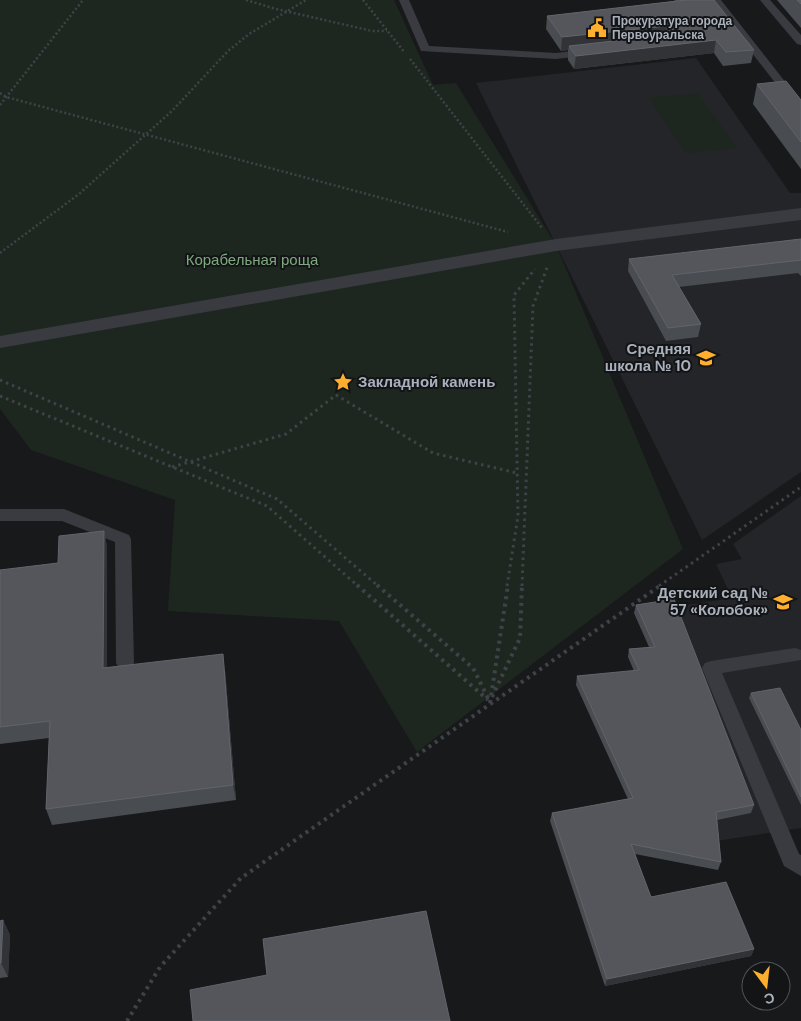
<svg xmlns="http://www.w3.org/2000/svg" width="801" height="1021" font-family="'DM Sans',sans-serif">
  <rect width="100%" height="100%" fill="#18191b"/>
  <path fill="#242528" d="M 696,58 L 790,193 L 801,193 L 801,472 L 702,540 L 476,83 Z
    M 801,496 L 801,828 L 716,841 L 718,870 L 654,857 L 576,685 L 637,679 L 653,655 L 634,613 L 732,598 L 716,564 L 742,559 L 733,544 Z"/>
  <path fill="#1e271f" d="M 0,0 L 394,0 L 433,85 L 456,83 L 556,245 L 683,549 L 417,752 L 339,621 L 168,611 L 175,500 L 31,450 L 0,409 Z
    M 697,93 L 737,148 L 686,153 L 649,98 Z"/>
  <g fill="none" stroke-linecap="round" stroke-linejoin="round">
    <path stroke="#3f4248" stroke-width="2.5" stroke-dasharray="2 2.5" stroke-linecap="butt" d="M 246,0 L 276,9 L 372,31 L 387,31
      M 363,0 L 405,53
      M 410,59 L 542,228
      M 0,93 L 6,97 L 508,232
      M 0,105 L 83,0
      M 0,253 L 79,194 L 172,111 L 228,51 L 249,34 L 306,0"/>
    <path stroke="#3f4248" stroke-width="3" stroke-dasharray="2.5 4" stroke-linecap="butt" d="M 0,380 L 277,499 L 378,586
      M 0,396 L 267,506 L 358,586
      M 172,467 L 286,434 L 336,395 L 433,453 L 517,473
      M 507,586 L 518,516 L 514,295 L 535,269
      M 522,586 L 533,306 L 548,265
      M 659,586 L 801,487"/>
    <path stroke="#3f4248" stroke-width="4" stroke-dasharray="3 4.5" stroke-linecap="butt" d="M 357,585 L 488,700
      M 377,585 L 473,668 L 490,702
      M 492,697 L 520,638 L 522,585
      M 490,703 L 508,585
      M 127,1021 L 160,967 L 241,878 L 661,585"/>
    <path fill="#393b41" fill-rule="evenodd" d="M 399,0 L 409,0 L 429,46 L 556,53 L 590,49 L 595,52 L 590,55 L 556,59 L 421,51 Z
      M 711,0 L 721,0 L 801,102 L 801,112 L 797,111 Z
      M 760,0 L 770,0 L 801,35 L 801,45 L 797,44 Z
      M 0,509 L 64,509 L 129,535 L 131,539 L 134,663 L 131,668 L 125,670 L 119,668 L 116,663 L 115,542 L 62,521 L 0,521 Z
      M 795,648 L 801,650 L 801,660 L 722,673 L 799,854 L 801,855 L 801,876 L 784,866 L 702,668 L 705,663 L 711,661 Z"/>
    <path fill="#393b41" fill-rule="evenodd" d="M 801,208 L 801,220 L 556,251 L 0,348 L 0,336 L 556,239 Z"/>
  </g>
  <path fill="#494c50" d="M 674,0 L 714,0 L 754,50 L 751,63 L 723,66 L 714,53 L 574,69 L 568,60 L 568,50 L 561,51 L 546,29 L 547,16 L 675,1 Z
    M 777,0 L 801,0 L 801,28 Z
    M 757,84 L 801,100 L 801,169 L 753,104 Z
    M 801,239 L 801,276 L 798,273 L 679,287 L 701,324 L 698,337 L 666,341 L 628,271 L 629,259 Z
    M 104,531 L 107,547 L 107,667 L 225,670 L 236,800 L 52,825 L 46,809 L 49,738 L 0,744 L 0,570 L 58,563 Z
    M 636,605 L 754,805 L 751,813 L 717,820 L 721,862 L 718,870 L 635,854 L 651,897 L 754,949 L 751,956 L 605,986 L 550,821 L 552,813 L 628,799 L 576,685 L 577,676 L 634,671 L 628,657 L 629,649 L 649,647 L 634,613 Z
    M 751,693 L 801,730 L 801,805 L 749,698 Z
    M 3,920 L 10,935 L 8,977 L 0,978 L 0,921 Z"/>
  <path fill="#313336" d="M 667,26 L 665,39 L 569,46 L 568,50 L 561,51 L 562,37 Z
    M 716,40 L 714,53 L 574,69 L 576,56 Z
    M 104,531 L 107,547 L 107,684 L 103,668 Z
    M 223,654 L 225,670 L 236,800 L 233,785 Z
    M 3,920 L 10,935 L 8,977 L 1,963 Z
    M 754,949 L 751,956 L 605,986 L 607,979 Z"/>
  <path fill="#54565c" stroke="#61646b" d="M 686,0 L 714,0 L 754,50 L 726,52 L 716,40 L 576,56 L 569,46 L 667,35 L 674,30 L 667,26 L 562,37 L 547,16 Z
    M 797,0 L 801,0 L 801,4 Z
    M 786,81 L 801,100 L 801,142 L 757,84 Z
    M 801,239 L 801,260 L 672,275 L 701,324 L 668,328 L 629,259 Z
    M 104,531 L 103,668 L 223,654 L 233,785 L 46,809 L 50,721 L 0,727 L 0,570 L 58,563 L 59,536 Z
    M 674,599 L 754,805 L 716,812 L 721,862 L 631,844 L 651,897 L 726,882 L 754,949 L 607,979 L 552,813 L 633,798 L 577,676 L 639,670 L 629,649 L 655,647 L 636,605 Z
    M 780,688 L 801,730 L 801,797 L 751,693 Z
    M 426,911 L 450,1021 L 193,1021 L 190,990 L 267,975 L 263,939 Z
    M 3,920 L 1,963 L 0,963 L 0,921 Z"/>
  <defs>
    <g id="civic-bare" transform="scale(1.5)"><path d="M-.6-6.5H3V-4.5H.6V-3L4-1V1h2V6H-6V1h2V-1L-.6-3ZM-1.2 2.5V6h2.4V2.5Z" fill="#ffae2d" stroke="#131416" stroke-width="2.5" paint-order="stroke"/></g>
    <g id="school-bare" transform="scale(1.5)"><path d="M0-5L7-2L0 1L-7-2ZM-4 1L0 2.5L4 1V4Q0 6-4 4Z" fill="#ffae2d" stroke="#131416" stroke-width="2.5" paint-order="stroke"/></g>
    <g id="sight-bare" transform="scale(1.5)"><path d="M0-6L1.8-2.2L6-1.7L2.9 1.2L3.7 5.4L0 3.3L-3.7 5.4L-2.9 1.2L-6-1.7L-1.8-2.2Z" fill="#ffae2d" stroke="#131416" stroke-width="2.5" paint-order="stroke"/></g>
  </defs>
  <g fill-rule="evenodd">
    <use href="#civic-bare" x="597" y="28"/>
    <use href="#school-bare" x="706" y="358"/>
    <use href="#sight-bare" x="343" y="382"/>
    <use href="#school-bare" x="783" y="602"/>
  </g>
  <g text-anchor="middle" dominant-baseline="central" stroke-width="4" stroke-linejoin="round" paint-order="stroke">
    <g font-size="12" font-weight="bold" fill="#aab0bc" stroke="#131416" text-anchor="start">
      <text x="612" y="21">Прокуратура города<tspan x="612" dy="14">Первоуральска</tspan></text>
    </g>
    <g font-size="15" fill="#7fa97f" stroke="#131416">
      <text x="252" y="260">Корабельная роща</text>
    </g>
    <g font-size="15" font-weight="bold" fill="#aab0bc" stroke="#131416" text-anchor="end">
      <text x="691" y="349">Средняя<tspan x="691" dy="17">школа № 10</tspan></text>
      <text x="358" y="382" text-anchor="start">Закладной камень</text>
      <text x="768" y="593">Детский сад №<tspan x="768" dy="17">57 «Колобок»</tspan></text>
    </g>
  </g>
  <g transform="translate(766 986) rotate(165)"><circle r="24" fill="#131416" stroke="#4f5258"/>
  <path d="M0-4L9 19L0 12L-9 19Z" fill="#ffae2d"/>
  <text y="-8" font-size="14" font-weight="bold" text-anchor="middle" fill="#aab0bc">С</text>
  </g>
</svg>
